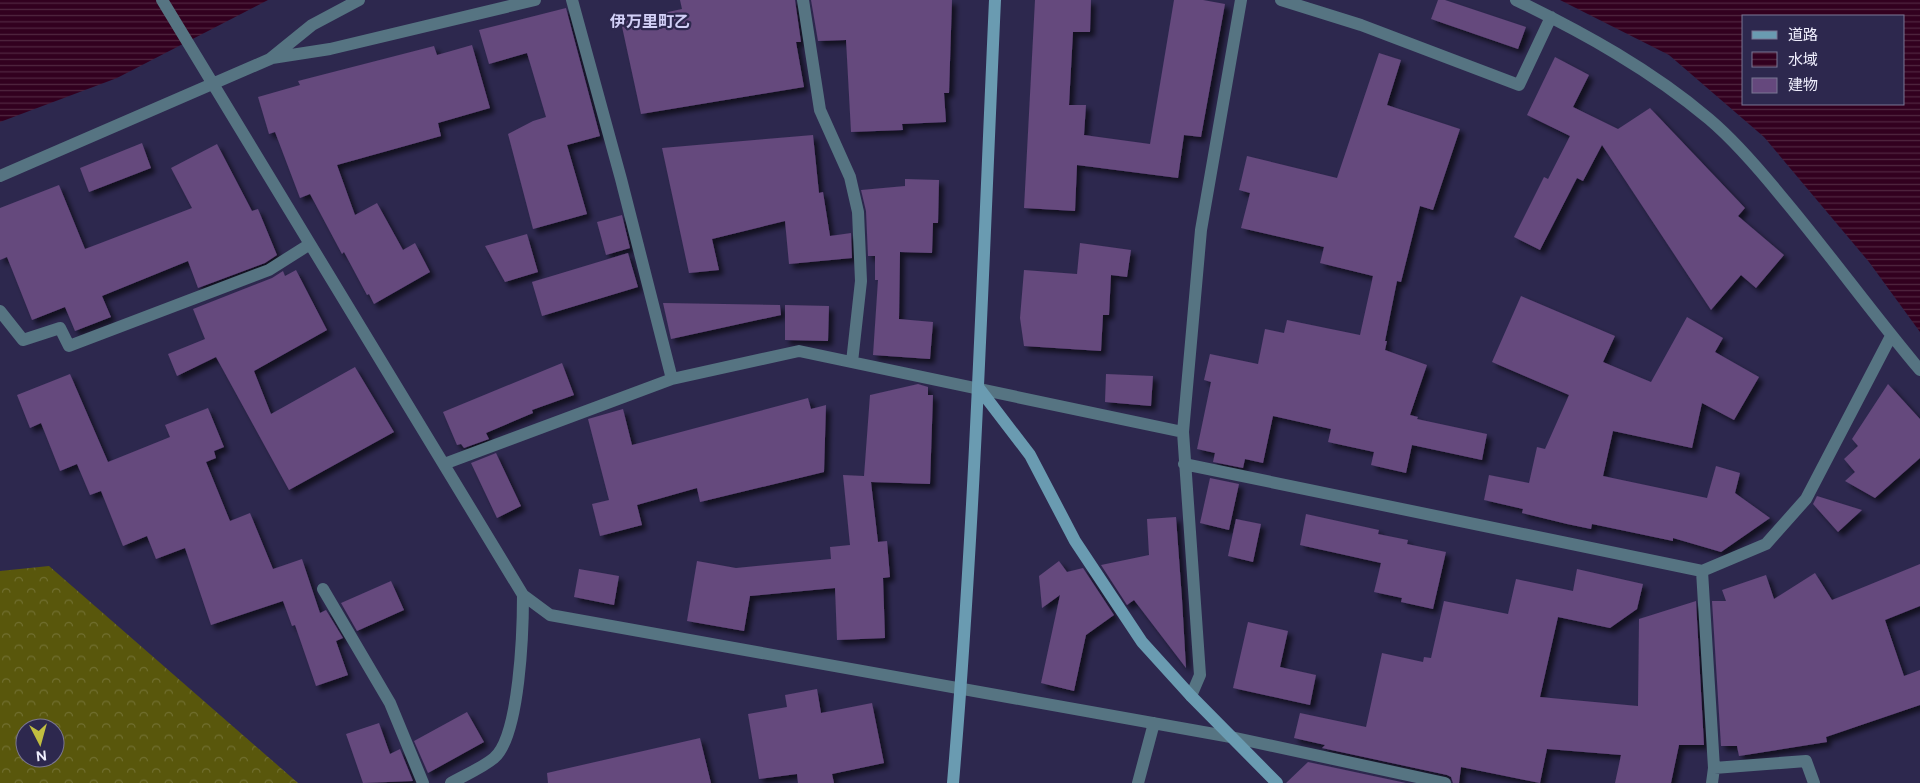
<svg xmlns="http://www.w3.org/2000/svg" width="1920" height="783" font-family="Figtree,'Noto Sans JP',sans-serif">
  <defs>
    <pattern id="forest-crowns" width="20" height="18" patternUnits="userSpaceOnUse" patternTransform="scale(1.25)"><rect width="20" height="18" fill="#59570c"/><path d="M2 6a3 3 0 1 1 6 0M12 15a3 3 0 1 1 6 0" fill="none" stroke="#716f30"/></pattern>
    <pattern id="water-rules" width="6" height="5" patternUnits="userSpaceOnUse" patternTransform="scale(1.25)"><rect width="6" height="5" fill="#32001f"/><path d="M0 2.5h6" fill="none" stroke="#502640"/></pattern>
    <filter id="shadow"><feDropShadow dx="4.5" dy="4.5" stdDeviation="2.5" flood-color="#0009"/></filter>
  </defs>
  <rect width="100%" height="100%" fill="#2d284e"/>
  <path fill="url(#forest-crowns)" fill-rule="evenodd" d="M 49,566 L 298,783 L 0,783 L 0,571 ZM 25,728 L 55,728 L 55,758 L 25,758 Z"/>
  <path fill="url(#water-rules)" fill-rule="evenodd" d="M 0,0 L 268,0 L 117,78 L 0,122 Z
    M 1560,0 L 1920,0 L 1920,332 L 1869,262 L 1764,137 L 1669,55 ZM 1744,16 L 1904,16 L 1904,104 L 1744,104 Z"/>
  <path fill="#65487d" filter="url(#shadow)" d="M 680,0 L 795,0 L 801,42 L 796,42 L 804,87 L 641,114 L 621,22 L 682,9 Z
    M 811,0 L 952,0 L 949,93 L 944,93 L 946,122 L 902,124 L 903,130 L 851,132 L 846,40 L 818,41 Z
    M 1035,0 L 1091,0 L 1090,32 L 1073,32 L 1069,105 L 1086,105 L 1084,135 L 1150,144 L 1174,0 L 1203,0 L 1225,4 L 1201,137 L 1184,135 L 1178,178 L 1077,165 L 1075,211 L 1024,208 Z
    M 1438,0 L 1445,0 L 1526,27 L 1518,49 L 1431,19 Z
    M 566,8 L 600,136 L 567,145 L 587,214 L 533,229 L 508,134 L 533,121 L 546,117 L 527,53 L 489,64 L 479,30 Z
    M 472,45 L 490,108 L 438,123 L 441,136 L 337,165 L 355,215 L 377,203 L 403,250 L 415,243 L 430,272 L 374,304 L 369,294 L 367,295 L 344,252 L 342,254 L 310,194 L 300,198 L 275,132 L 269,134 L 258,97 L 300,85 L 298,81 L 434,46 L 437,55 Z
    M 1379,53 L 1401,60 L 1387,105 L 1460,129 L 1433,210 L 1420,206 L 1401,282 L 1397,281 L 1385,341 L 1387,341 L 1385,350 L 1427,365 L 1410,415 L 1418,417 L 1417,419 L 1487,434 L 1482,460 L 1412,445 L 1406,473 L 1371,465 L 1374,452 L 1328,442 L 1331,429 L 1273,416 L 1263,463 L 1245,459 L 1243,468 L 1213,462 L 1215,453 L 1197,449 L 1211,382 L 1204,380 L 1210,354 L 1258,364 L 1265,329 L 1284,333 L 1287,320 L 1360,335 L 1373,276 L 1320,263 L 1324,247 L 1241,228 L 1250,193 L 1239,190 L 1247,156 L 1337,178 Z
    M 1555,57 L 1589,75 L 1573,107 L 1618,129 L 1650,108 L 1745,208 L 1738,216 L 1784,255 L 1756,288 L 1741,275 L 1711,310 L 1602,145 L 1583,181 L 1577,178 L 1540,250 L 1514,237 L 1544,177 L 1548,179 L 1570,136 L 1527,115 Z
    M 813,135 L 819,193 L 823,192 L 830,236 L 851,233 L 852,258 L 789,264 L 785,221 L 712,239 L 719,270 L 689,273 L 662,148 Z
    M 142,143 L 151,168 L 89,192 L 80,168 Z
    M 217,144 L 252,211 L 258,209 L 277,255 L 265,263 L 198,288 L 188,261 L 102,296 L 111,317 L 75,331 L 65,307 L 32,320 L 7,257 L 0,260 L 0,208 L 59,185 L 85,249 L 192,208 L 171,168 Z
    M 905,179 L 939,180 L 938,223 L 933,223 L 932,253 L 900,252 L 899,319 L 933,322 L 930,359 L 873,355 L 878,280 L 875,280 L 875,256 L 868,256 L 866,211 L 861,190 L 905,186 Z
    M 622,215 L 630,248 L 606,255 L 597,222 Z
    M 527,234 L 538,272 L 505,282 L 485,246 Z
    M 1080,243 L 1131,250 L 1127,277 L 1111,275 L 1109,315 L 1103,315 L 1101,351 L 1024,346 L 1020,318 L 1024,270 L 1077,274 Z
    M 628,253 L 638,287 L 542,316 L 532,282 Z
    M 296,270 L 327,330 L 254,371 L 271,414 L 355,367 L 394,432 L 289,490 L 216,357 L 177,376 L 168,354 L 205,339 L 193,309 L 272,278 L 283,271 L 285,276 Z
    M 1521,296 L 1615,336 L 1603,362 L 1651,382 L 1687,317 L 1723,338 L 1715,352 L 1759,377 L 1734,420 L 1702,403 L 1692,448 L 1613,431 L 1603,476 L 1707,498 L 1716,466 L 1740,473 L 1735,493 L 1770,518 L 1721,552 L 1673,538 L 1673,541 L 1592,524 L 1591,529 L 1567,524 L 1522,513 L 1523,509 L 1484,500 L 1489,475 L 1529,483 L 1537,447 L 1545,449 L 1569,395 L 1492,362 Z
    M 663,303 L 780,305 L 781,315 L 671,339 Z
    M 785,305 L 829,306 L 828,341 L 785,340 Z
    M 562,363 L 574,395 L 532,410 L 533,413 L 486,433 L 489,439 L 464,448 L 461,444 L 457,445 L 443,412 Z
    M 70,374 L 108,462 L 170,437 L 165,425 L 208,408 L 224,447 L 214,451 L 216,458 L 206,462 L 230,521 L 250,513 L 273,569 L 302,559 L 320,613 L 326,610 L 343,638 L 336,641 L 348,675 L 316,686 L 295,625 L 292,626 L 283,601 L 211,625 L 185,548 L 156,559 L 147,536 L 123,546 L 101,491 L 90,495 L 77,464 L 60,471 L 41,423 L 30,428 L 17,395 Z
    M 1106,374 L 1153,376 L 1151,406 L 1105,402 Z
    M 918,384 L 928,387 L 928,395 L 933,395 L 930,484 L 871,482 L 878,542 L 887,541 L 890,577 L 883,578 L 885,638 L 837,640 L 835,588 L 750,596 L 744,631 L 687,621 L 697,561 L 736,568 L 831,559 L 830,547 L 850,545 L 843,475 L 864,476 L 870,395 Z
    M 1888,384 L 1920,419 L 1920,458 L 1875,498 L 1845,481 L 1855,472 L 1844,459 L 1858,446 L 1852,439 Z
    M 808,398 L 811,409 L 826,405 L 824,472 L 700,502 L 697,488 L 637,505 L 642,525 L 600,536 L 592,504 L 609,500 L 588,419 L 623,409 L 632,445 Z
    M 496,453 L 521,506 L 497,518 L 471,463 Z
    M 1210,478 L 1239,484 L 1229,530 L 1200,523 Z
    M 1817,496 L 1862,510 L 1838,532 L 1813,504 Z
    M 1306,514 L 1379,530 L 1378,534 L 1408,540 L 1407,544 L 1446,552 L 1433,609 L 1401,602 L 1402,598 L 1374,592 L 1381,563 L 1300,545 Z
    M 1176,517 L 1182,599 L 1186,668 L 1134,600 L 1127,605 L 1101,565 L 1149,555 L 1147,519 Z
    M 1236,519 L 1261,524 L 1253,562 L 1228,556 Z
    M 1059,561 L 1067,572 L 1083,568 L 1114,615 L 1086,635 L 1074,691 L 1041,683 L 1060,595 L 1042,608 L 1039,576 Z
    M 1920,564 L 1920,606 L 1885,620 L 1904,676 L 1920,670 L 1920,705 L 1826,737 L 1827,742 L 1739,756 L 1737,746 L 1721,746 L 1712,601 L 1726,601 L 1722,590 L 1766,575 L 1774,599 L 1815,573 L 1832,600 Z
    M 579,569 L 619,576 L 614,605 L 574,597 Z
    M 1577,569 L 1643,584 L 1637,609 L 1610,628 L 1558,617 L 1540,697 L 1638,706 L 1639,619 L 1696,601 L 1704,745 L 1679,745 L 1671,783 L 1615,783 L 1621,755 L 1547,749 L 1540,783 L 1461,767 L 1459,783 L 1453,783 L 1451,777 L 1447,775 L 1322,748 L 1325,745 L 1294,738 L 1300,713 L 1366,727 L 1382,653 L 1423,662 L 1424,657 L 1431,658 L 1444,601 L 1508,614 L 1516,579 L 1573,591 Z
    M 391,581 L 404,610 L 357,631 L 341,603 Z
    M 1248,622 L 1288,631 L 1280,667 L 1316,675 L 1310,705 L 1233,688 Z
    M 817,689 L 821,713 L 872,703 L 884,763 L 832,774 L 834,783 L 798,783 L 797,774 L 759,779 L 748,714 L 787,707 L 785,695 Z
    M 467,712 L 484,742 L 428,773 L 414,741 Z
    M 379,723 L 390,754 L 400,749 L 413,781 L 363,783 L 346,734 Z
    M 700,738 L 711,783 L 548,783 L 547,773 Z
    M 1308,762 L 1406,783 L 1286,783 Z"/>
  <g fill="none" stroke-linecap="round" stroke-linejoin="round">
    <path stroke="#567482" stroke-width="12" d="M 162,0 L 523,595 L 550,615 L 1231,737 L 1445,783
      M 572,0 L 621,179 L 672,379
      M 803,0 L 820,110 L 850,177 L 858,212 L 861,281 L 852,362
      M 1281,0 L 1361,25 L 1519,85 L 1551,17
      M 1516,0 C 1584,33 1651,70 1709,119 C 1735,141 1759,169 1781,196 C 1829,253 1872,313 1920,370
      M 272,58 L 330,49 L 535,0
      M 0,176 L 270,59 L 312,25 L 359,0
      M 0,311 L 23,340 L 60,328 L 69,346 L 269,270 L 310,244
      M 444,464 L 672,379 L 799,351 L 1183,432
      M 1184,464 L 1702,571 L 1714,768 L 1712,783
      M 1702,571 L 1766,544 L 1806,499 L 1891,336
      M 323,589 L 390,703 L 423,783
      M 1191,696 L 1200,675 L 1183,432 L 1201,230 L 1241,0
      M 1714,768 L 1806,761 L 1814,783
      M 451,783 C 465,775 482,768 494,758 C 520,736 523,629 523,595
      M 1138,783 L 1154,723"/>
    <path stroke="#6a9bb1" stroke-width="12" d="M 978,387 L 1030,455 L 1075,541 L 1142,642 L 1191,696 L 1277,783
      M 953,783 C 975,523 983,261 995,0"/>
  </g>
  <g text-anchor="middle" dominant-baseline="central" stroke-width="4.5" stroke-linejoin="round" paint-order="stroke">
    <g font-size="16" font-weight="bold" fill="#d2d0f7" stroke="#2d284e">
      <text x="650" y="21">伊万里町乙</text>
    </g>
  </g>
  <rect x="1742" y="15" width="162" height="90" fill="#2d284e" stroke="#7b7794"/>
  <rect x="1752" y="31" width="25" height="8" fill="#6a9bb1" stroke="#7b7794"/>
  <text x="1788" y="40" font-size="15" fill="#efeefd">道路</text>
  <rect x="1752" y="52" width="25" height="15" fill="url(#water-rules)" stroke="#7b7794"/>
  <text x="1788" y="65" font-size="15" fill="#efeefd">水域</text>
  <rect x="1752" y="78" width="25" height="15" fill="#65487d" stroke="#7b7794"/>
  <text x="1788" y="90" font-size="15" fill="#efeefd">建物</text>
  <g transform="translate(40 743) rotate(174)"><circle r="24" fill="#2d284e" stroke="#7b7794"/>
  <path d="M0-4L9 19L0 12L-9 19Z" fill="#c1be40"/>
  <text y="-8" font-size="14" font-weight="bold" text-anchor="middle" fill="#efeefd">N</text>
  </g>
</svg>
